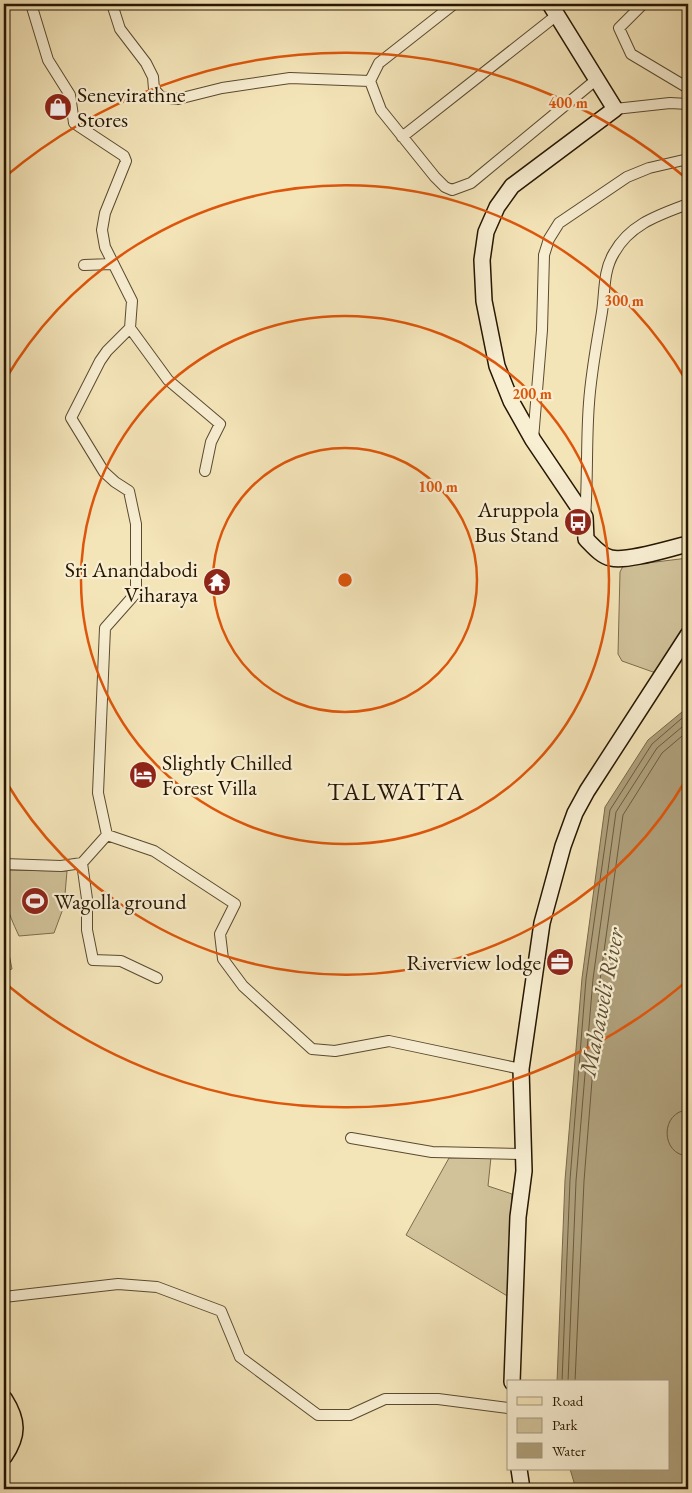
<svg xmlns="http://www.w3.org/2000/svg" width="692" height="1493" font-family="'EB Garamond',serif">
  <rect width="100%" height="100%" fill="#f4e5b9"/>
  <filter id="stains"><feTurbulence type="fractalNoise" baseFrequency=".004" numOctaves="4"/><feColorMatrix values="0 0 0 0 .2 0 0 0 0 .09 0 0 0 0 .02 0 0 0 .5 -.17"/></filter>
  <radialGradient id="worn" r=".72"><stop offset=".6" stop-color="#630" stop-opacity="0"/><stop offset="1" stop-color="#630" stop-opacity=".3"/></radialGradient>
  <path fill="#d1c29a" stroke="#7c6c4e" d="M 688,558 L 688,618 L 659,669 L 653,672 L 622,661 L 618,654 L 620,572 L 623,566 Z
    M 4,870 L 67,871 L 64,906 L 54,933 L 19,936 C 6,908 4,901 4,870 Z
    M 4,929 L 12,969 L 4,971 Z
    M 491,1157 L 488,1186 L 512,1194 L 509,1297 L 406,1235 L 449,1158 Z"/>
  <path fill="#ae9f7a" stroke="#78684a" d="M 688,707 L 688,1121 L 685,1131 L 688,1192 L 688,1489 L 576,1489 L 570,1469 L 668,1469 L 668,1382 L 557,1382 L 565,1180 L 582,978 L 605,807 L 648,740 Z"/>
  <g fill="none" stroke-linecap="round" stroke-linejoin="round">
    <path stroke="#6a5a3e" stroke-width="1" d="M 688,1110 C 660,1111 660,1155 688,1156
      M 562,1382 L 570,1180 L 586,979 L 610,810 L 652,744 L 688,713
      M 568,1382 L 576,1181 L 593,979 L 616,812 L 657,748 L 688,722
      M 575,1382 L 584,1181 L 600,980 L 623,815 L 662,753 L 688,731"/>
    <g stroke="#5a4a2f" stroke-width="12">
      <path id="street" d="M 31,4 L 48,60 L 70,95 L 74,123 L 124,156 L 126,161 L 105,213 L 102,230 L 105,247 L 132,301 L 130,328 L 168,380 L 220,424 L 211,442 L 205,471
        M 112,4 L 120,29 L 146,63 L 153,77 L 154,89 L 161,97 L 178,99 L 222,88 L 290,78 L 370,81
        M 454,4 L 379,63 L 370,81 L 381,110 L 435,177 L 445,187 L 452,190 L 471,183 L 597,79
        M 643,4 L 619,28 L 631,54 L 688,88
        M 615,109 L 670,103 L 688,104
        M 402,137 L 557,15
        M 84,265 L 112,264
        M 533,439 L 542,330 L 544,255 L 549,239 L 559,223 L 627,177 L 649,168 L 688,159
        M 4,486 L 4,488
        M 585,517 C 588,479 586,441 589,403 C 591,373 597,342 602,312 C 605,292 603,271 614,253 C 630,224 659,215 688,204
        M 107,835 L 98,793 L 105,628 L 136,593 L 136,524 L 129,491 L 115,482 L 104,472 L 71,418 L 100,361 L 107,351 L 130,328
        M 82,863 L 87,899 L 87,930 L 93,960 L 121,961 L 157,978
        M 4,864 L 61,866 L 82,863 L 107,835 L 154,851 L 235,904 L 220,934 L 223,959 L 243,986 L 312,1049 L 335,1051 L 389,1041 L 521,1069
        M 351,1138 L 432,1152 L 523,1154
        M 4,1297 L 118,1284 L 157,1287 L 221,1311 L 240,1357 L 318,1415 L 350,1415 L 385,1399 L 438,1399 L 508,1408"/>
    </g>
    <g stroke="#261601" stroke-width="18">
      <path id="secondary" d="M 550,4 L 615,109 L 512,186 L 497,207 L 486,232 L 482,260 L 484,301 L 497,366 L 511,401 L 533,440 L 585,517 L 586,539 C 593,546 601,556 611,558 C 628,562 670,548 688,544
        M 512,1382 L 518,1217 L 524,1171 L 521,1069 L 542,923 L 563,846 L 575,813 L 587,791 L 688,635
        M 519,1469 L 522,1489"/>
    </g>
    <g stroke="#261601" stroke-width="19">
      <path id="primary" d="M 4,1399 C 18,1421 18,1435 4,1456"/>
    </g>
    <use href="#street" stroke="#f8eed2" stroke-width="10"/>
    <use href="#secondary" stroke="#f8eed2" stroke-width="15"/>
    <use href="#primary" stroke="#f4e5b9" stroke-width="16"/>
  </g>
  <g fill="none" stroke="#de560b" stroke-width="2.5">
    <circle cx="345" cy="580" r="132"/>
    <circle cx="345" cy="580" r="264"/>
    <path d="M687 778A395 395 0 0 1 5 780M5 380A395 395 0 0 1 687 382"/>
    <path d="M687 981A527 527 0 0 1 6 984M6 176A527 527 0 0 1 687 179"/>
  </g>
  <defs>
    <g id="shop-disc" transform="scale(1.4375)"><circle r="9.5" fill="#8f2418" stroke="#f8eed2"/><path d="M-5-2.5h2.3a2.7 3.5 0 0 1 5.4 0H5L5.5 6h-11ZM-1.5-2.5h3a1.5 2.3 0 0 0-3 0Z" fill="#fff"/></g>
    <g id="bus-disc" transform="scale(1.4375)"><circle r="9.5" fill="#8f2418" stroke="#f8eed2"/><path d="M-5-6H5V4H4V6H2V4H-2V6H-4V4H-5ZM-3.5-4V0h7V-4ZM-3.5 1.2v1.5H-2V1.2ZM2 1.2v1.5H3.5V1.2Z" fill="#fff"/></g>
    <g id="temple-disc" transform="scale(1.4375)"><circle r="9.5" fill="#8f2418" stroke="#f8eed2"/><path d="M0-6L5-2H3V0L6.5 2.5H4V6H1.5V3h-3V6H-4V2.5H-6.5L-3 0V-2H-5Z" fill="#fff"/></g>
    <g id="hotel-disc" transform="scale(1.4375)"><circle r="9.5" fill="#8f2418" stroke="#f8eed2"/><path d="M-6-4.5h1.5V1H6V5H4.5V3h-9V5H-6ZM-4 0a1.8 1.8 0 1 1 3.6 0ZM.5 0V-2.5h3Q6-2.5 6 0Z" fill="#fff"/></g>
    <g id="stadium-disc" transform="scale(1.4375)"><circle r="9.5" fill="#8f2418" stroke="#f8eed2"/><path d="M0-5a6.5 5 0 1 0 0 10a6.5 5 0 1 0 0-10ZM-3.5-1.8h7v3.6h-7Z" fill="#fff"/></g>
    <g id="office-disc" transform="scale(1.4375)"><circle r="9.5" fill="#8f2418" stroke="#f8eed2"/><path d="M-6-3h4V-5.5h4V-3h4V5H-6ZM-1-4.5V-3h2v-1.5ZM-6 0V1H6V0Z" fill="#fff"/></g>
  </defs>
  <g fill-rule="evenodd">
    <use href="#shop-disc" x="58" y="107"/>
    <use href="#bus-disc" x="578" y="522"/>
    <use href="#temple-disc" x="217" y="582"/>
    <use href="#hotel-disc" x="143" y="775"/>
    <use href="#stadium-disc" x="35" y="901"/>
    <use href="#office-disc" x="560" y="962"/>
  </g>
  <g text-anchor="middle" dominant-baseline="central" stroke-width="4.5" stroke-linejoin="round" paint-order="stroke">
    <g font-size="22" fill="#261601" stroke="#f8eed2" text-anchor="start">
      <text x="77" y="94">Senevirathne<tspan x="77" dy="25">Stores</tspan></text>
      <text x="559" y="509" text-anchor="end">Aruppola<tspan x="559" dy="25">Bus Stand</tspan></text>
      <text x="198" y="569" text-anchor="end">Sri Anandabodi<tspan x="198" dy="25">Viharaya</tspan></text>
      <text x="162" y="762">Slightly Chilled<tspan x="162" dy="25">Forest Villa</tspan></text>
      <text x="54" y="901">Wagolla ground</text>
      <text x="541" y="962" text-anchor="end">Riverview lodge</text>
    </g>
    <g font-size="24" font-style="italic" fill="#5c4d31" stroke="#f8eed2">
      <text transform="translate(601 1002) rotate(-79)">Mahaweli River</text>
    </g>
    <g font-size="25" letter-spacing="1" fill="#261601" stroke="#f8eed2">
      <text x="396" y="791">TALWATTA</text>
    </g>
  </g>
  <circle cx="345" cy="580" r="8" fill="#de560b" stroke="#f8eed2" stroke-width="2.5"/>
  <g font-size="15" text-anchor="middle" font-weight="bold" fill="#de560b" stroke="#f8eed2" stroke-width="4.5" stroke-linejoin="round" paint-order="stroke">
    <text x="568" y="108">400 m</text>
    <text x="624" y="306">300 m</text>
    <text x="532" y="399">200 m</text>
    <text x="438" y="492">100 m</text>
  </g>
  <rect width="692" height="1493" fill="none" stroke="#f4e5b9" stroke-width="20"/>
  <rect x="5" y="5" width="682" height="1483" fill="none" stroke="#261601" stroke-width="2.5"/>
  <rect x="10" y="10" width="672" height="1473" fill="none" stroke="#261601"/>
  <rect x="507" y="1380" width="162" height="90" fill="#f8eed2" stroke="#a4987e"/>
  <rect x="517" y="1397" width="25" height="8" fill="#f4e5b9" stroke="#a4987e"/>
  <text x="552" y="1406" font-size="15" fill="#261601">Road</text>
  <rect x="517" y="1418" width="25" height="15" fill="#d1c29a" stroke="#a4987e"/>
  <text x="552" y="1430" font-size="15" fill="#261601">Park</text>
  <rect x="517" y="1443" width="25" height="15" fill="#ae9f7a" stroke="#a4987e"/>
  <text x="552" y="1456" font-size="15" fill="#261601">Water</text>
  <rect width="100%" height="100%" filter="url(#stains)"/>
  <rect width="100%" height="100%" fill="url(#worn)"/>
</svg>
